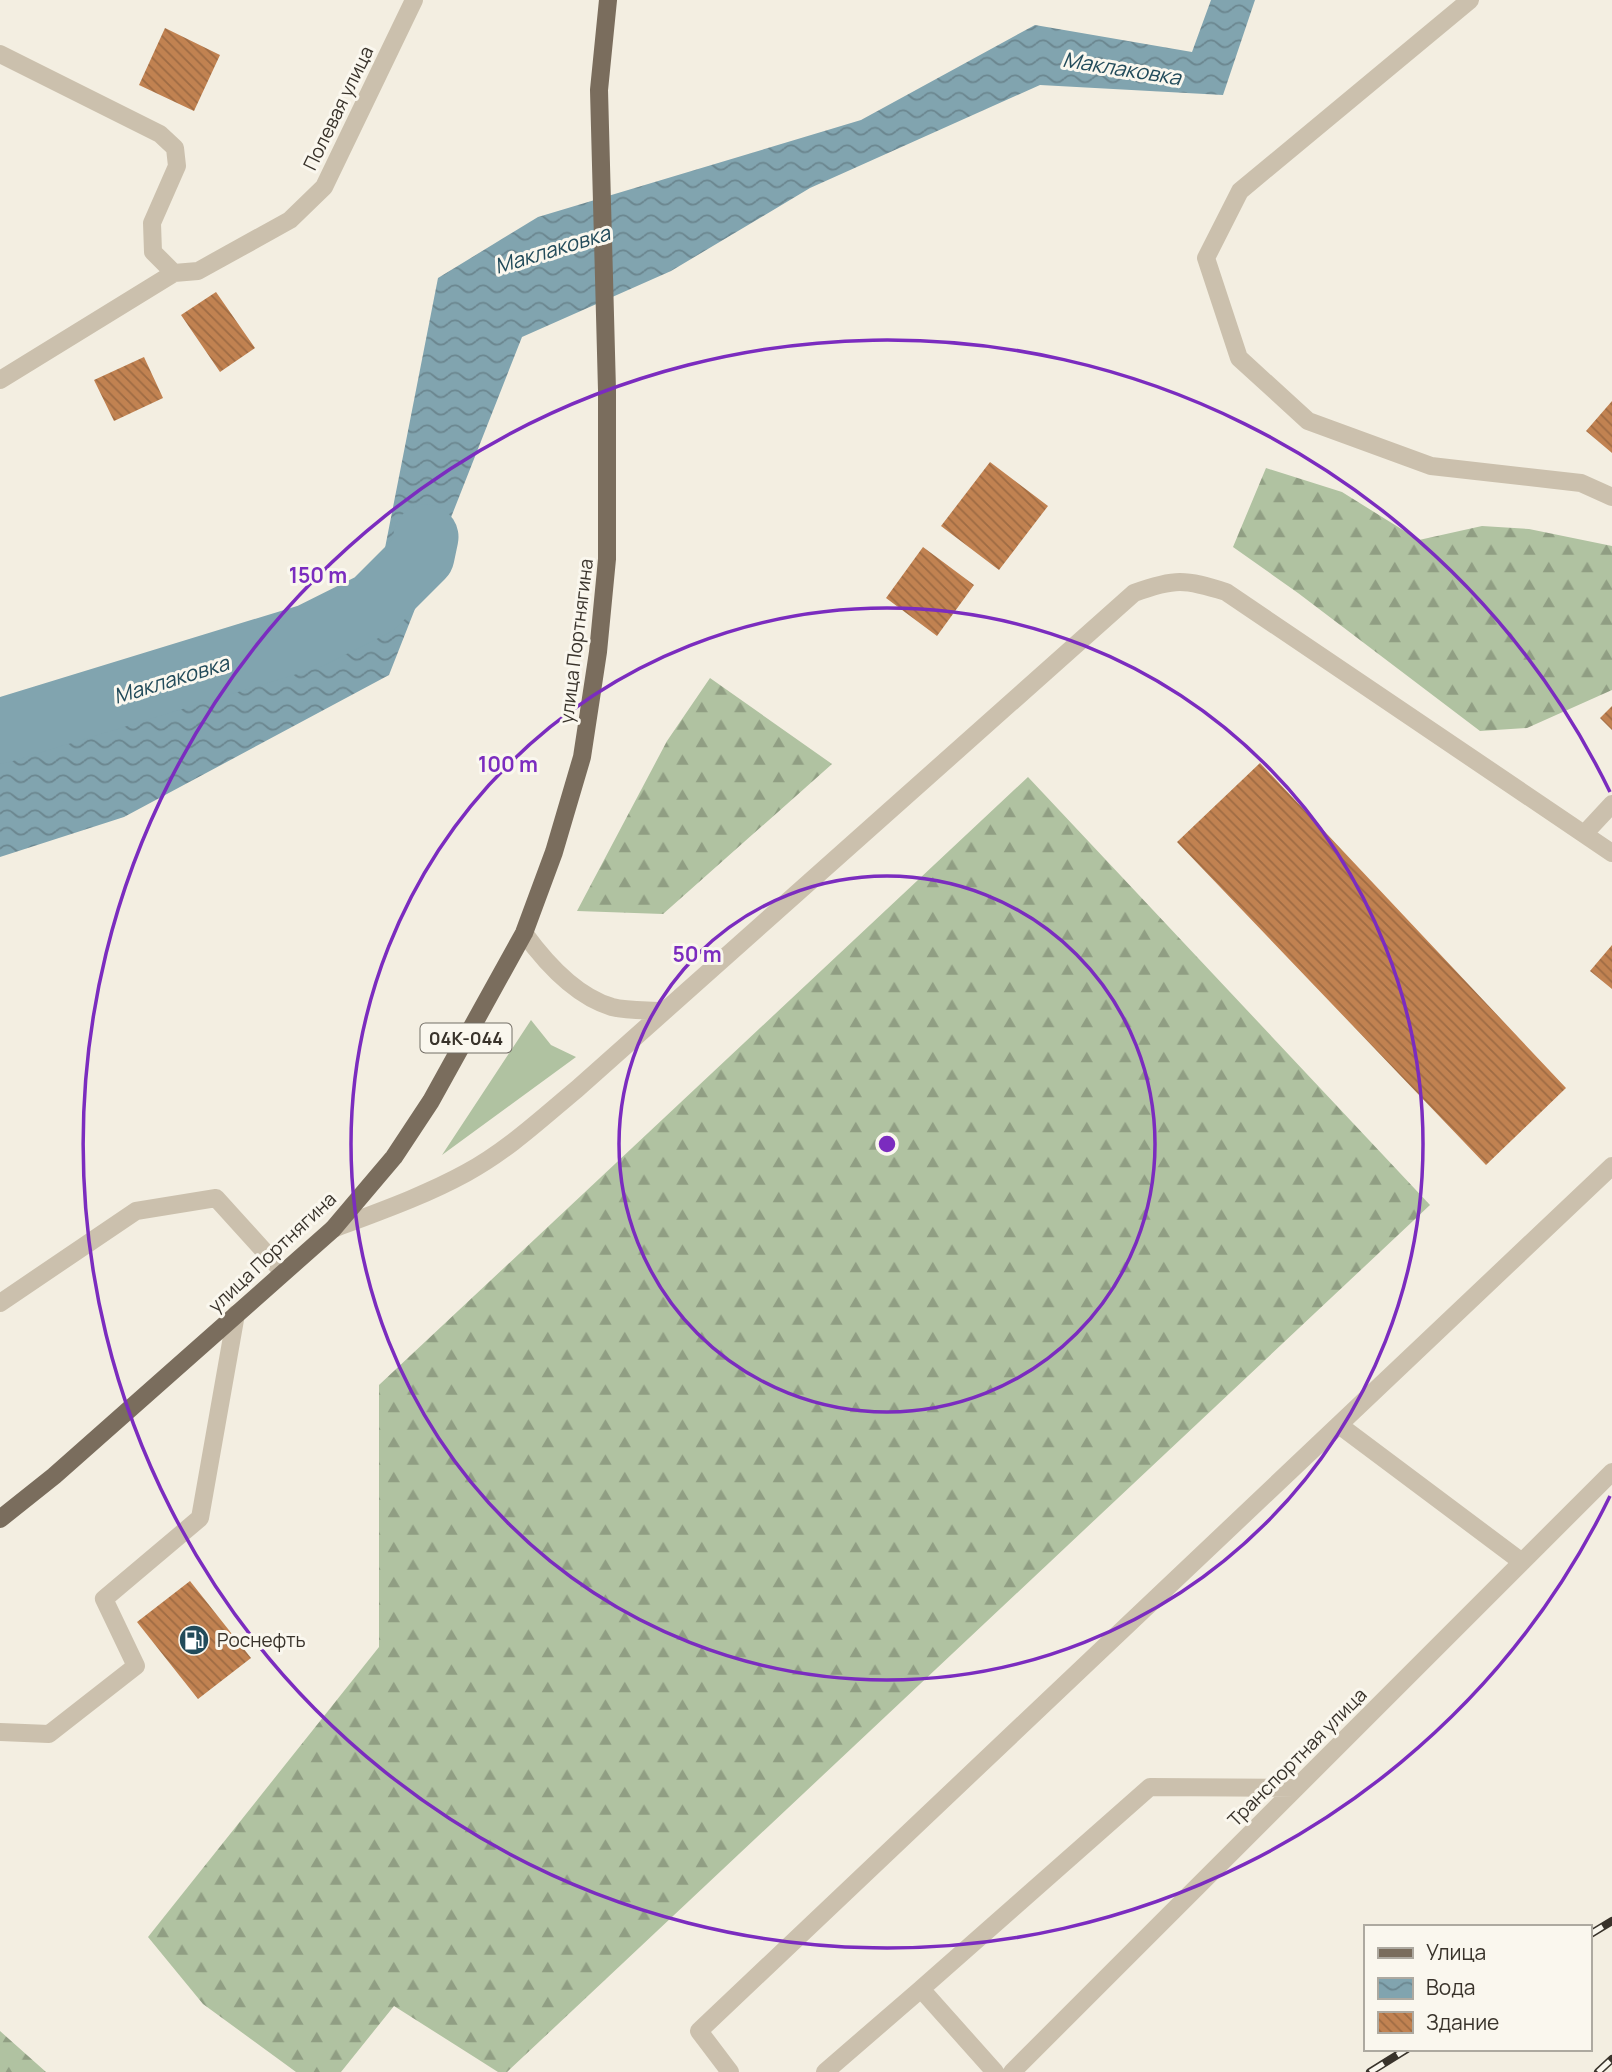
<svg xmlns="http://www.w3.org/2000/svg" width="1612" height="2072" font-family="Manrope,sans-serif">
  <defs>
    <pattern id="forest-firs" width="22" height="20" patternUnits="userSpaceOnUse" patternTransform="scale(1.75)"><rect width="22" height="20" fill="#b0c2a1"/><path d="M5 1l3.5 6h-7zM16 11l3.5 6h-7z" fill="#909e83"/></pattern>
    <pattern id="water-waves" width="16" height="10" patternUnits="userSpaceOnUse" patternTransform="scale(1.75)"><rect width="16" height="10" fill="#81a4af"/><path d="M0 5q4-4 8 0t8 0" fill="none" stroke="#6b868f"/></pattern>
    <pattern id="building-back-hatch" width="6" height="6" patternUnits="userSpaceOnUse" patternTransform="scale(1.75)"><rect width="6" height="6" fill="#c18251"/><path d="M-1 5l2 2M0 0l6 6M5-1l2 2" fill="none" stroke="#9e6b43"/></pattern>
  </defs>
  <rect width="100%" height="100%" fill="#f3eee1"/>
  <path fill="#b0c2a1" d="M 531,1020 L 551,1045 L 576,1057 L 442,1155 Z"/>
  <path fill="url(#forest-firs)" d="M 1266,468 L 1342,492 L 1419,540 L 1482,526 L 1529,529 L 1612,546 L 1612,690 L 1527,728 L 1480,731 L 1298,593 L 1233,547 Z
    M 710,678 L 832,764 L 663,914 L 577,911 L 667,741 Z
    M 1028,777 L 1430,1205 L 507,2072 L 498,2072 L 394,2006 L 341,2072 L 296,2072 L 203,2004 L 148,1937 L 379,1647 L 379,1385 Z
    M 0,2031 L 46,2072 L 0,2072 Z"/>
  <path fill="url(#water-waves)" d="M 1211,0 L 1255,0 L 1223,95 L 1040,85 L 810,188 L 671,271 L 522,337 L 389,675 L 124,817 L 0,857 L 0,727 L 125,694 L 310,636 L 374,604 L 438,278 L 538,217 L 861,120 L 1035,25 L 1192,52 Z"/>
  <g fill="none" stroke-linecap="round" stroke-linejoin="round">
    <path stroke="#81a4af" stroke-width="65" d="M 0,731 L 310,636 L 374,604 L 422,556 L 426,537"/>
  </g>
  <path fill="url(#building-back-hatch)" d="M 165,28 L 220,55 L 194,111 L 139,85 Z
    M 216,292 L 255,348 L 220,372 L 181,315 Z
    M 144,357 L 163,398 L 114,421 L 94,380 Z
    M 1612,401 L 1612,453 L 1586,431 Z
    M 990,462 L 1048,506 L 999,570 L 941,526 Z
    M 923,547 L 974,585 L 937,636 L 886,598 Z
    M 1612,706 L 1612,730 L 1600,718 Z
    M 1260,763 L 1566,1088 L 1486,1165 L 1177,842 Z
    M 1612,945 L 1612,989 L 1590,971 Z
    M 190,1581 L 251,1658 L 198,1699 L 137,1622 Z"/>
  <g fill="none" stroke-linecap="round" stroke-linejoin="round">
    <path stroke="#cbc0ad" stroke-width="18" d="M 1470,0 L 1240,191 L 1206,258 L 1239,358 L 1308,421 L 1431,466 L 1581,483 L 1612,497
      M 0,54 L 160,134 L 175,148 L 177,166 L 152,223 L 153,252 L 174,273 L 198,271 L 290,220 L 324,187 L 414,0
      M 0,380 L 174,273
      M 1586,832 L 1612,804
      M 524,933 C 545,962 575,996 612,1007 C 627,1011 646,1010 662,1011
      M 333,1229 C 378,1212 424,1196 466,1173 C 507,1151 542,1118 577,1089 L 1134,593 C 1175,578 1185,579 1226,592 L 1612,853
      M 0,1303 L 136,1211 L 216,1198 L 283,1272
      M 1339,1425 L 1522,1562
      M 0,1732 L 49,1734 L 136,1666 L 104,1599 L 200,1518 L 236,1314
      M 730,2072 L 699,2031 L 1612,1166
      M 825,2072 L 921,1989
      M 995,2072 L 921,1989 L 1150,1787 L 1295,1788
      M 1012,2072 L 1612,1472"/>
    <path stroke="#7a6d5d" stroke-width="18" d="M 0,1519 L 54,1476 L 333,1229 L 394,1157 L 431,1101 L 524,933 L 554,852 L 582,757 L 598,652 L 607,559 L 607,390 L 599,90 L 608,0"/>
    <g stroke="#39332b" stroke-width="8">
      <path id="rail" d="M 1589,1935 L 1612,1921
        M 1370,2072 L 1407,2049
        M 1598,2072 L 1612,2059"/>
    </g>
    <use href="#rail" stroke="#faf7ee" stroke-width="5" stroke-dasharray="16" stroke-linecap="butt"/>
  </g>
  <g fill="none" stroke="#7b2cbf" stroke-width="3.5">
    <circle cx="887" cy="1144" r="268"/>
    <circle cx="887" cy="1144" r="536"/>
    <path d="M1610 1496A804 804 0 1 1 1610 792"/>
  </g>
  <defs>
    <g id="fuel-disc" transform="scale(1.575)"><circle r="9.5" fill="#224b5a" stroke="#faf7ee"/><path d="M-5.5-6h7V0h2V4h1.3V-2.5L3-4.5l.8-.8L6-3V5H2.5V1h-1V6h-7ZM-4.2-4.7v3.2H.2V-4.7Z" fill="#fff"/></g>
  </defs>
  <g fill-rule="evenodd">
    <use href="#fuel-disc" x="194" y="1640"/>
  </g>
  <g text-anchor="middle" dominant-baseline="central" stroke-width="6" stroke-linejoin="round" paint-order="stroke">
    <rect fill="#faf7ee" stroke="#736e66" stroke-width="2" x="420.5" y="1023.5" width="91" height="29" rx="5"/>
    <g font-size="18" font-weight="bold" fill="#39332b">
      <text x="466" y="1038">04К-044</text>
    </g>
    <g font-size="19" fill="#39332b" stroke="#faf7ee">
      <text transform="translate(338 108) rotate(-64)">Полевая улица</text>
      <text transform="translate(576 641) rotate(-83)">улица Портнягина</text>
      <text transform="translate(272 1252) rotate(-43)">улица Портнягина</text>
      <text transform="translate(1297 1757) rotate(-45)">Транспортная улица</text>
    </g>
    <g font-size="19" fill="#39332b" stroke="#faf7ee" text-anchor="start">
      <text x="217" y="1640">Роснефть</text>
    </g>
    <g font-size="21" font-style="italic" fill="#224b5a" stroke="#faf7ee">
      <text transform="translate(1122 68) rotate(9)">Маклаковка</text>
      <text transform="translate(552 249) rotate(-17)">Маклаковка</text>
      <text transform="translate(171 679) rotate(-17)">Маклаковка</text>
    </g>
  </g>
  <circle cx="887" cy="1144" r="10" fill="#7b2cbf" stroke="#faf7ee" stroke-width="3.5"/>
  <g font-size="21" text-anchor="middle" font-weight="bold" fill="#7b2cbf" stroke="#faf7ee" stroke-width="6" stroke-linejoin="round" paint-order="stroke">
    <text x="318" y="583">150 m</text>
    <text x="508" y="772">100 m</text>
    <text x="697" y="962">50 m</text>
  </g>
  <rect x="1364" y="1925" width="228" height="126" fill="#faf7ee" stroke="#ada9a0" stroke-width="2"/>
  <rect x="1378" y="1948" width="35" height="10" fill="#7a6d5d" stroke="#ada9a0" stroke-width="2"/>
  <text x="1426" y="1960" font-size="21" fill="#39332b">Улица</text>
  <rect x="1378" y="1978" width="35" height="21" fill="url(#water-waves)" stroke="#ada9a0" stroke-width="2"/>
  <text x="1426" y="1995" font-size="21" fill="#39332b">Вода</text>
  <rect x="1378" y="2012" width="35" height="21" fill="url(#building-back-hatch)" stroke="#ada9a0" stroke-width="2"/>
  <text x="1426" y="2030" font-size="21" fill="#39332b">Здание</text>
</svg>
